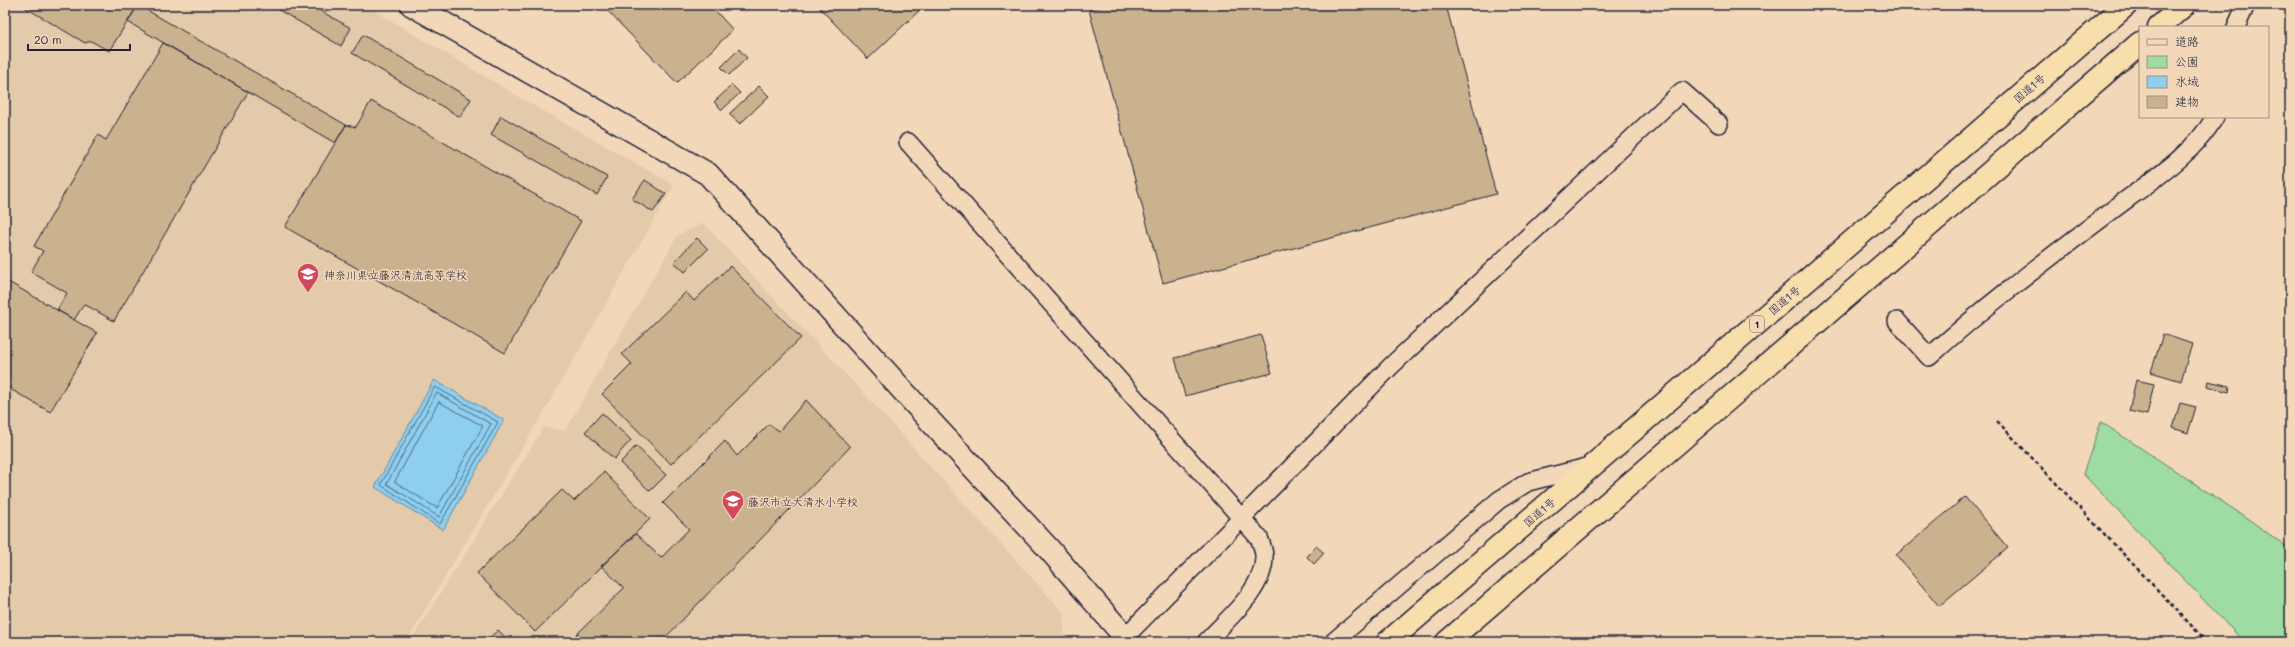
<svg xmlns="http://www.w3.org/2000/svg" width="2295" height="647" font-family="Mali,'Klee One',sans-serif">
  <rect width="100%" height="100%" fill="#f2d8b9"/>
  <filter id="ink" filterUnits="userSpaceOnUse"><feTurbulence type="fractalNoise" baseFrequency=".025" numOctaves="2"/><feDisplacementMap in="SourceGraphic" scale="8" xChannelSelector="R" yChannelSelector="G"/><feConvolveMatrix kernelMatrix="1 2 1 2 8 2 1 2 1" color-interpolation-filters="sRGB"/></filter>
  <g filter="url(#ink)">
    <path fill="#e2caaa" d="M 5,5 L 365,5 L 526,101 L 674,185 L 549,403 L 406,642 L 5,642 Z
      M 703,223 L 858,387 L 1063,612 L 1065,642 L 410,642 L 544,427 L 565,431 L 677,236 Z"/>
    <path fill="#9edca3" stroke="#607f6f" d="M 2101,422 L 2241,514 L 2290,549 L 2290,642 L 2244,642 L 2083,474 Z"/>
    <path fill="#8ecfef" stroke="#638aa7" d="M 434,380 L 504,420 L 443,530 L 375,487 Z"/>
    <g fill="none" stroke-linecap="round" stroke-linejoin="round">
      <path stroke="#4d6783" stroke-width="1" d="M 435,387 L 498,422 L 440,524 L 381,485 Z
        M 437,393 L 491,424 L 439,517 L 387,484 Z
        M 439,402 L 483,426 L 437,508 L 395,482 Z"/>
    </g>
    <path fill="#c9b28d" stroke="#22223b" d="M 21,5 L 138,5 L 109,51 L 91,41 L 85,43 Z
      M 138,5 L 346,125 L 335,143 L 128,22 Z
      M 270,5 L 310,5 L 351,28 L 341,46 Z
      M 602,5 L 710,5 L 733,30 L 677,83 Z
      M 817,5 L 925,5 L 868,59 Z
      M 1107,5 L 1446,5 L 1496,194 L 1163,283 L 1089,10 Z
      M 363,35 L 471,99 L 460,117 L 352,53 Z
      M 163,43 L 248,92 L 114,321 L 84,304 L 74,320 L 57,310 L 67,293 L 31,272 L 43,251 L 34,246 L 98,135 L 106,140 Z
      M 739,49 L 747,58 L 729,75 L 721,67 Z
      M 732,85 L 740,93 L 722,110 L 714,102 Z
      M 759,86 L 769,96 L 740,124 L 729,114 Z
      M 371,101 L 581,221 L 505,353 L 285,227 L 346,125 L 356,127 Z
      M 501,116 L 607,177 L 597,195 L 491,135 Z
      M 645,180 L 666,194 L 653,212 L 632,199 Z
      M 697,238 L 708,249 L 685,272 L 674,262 Z
      M 730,266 L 801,338 L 671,464 L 602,394 L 632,364 L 622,354 L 686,292 L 694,301 Z
      M 5,280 L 97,333 L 50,412 L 5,386 Z
      M 2163,334 L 2192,344 L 2181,381 L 2151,372 Z
      M 1261,335 L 1272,373 L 1185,396 L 1175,358 Z
      M 2136,380 L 2154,384 L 2147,415 L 2129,411 Z
      M 2208,381 L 2230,386 L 2229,392 L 2207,386 Z
      M 806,400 L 850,447 L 661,642 L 569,642 L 624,588 L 601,566 L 636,534 L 661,558 L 689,529 L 663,503 L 725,441 L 737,456 L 769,424 L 779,431 Z
      M 2180,403 L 2196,407 L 2188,433 L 2173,428 Z
      M 602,413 L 631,440 L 614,459 L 585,432 Z
      M 636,446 L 666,475 L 650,491 L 620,463 Z
      M 604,472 L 650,519 L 535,632 L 477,573 L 562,490 L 574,501 Z
      M 1965,497 L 2008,548 L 1939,606 L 1896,555 Z
      M 1316,546 L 1324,553 L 1314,564 L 1307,557 Z
      M 498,630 L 510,642 L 485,642 Z"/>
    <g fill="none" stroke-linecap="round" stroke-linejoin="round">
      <g stroke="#22223b" stroke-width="20">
        <path id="service" d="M 2236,27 L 2246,5
          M 908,142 L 1259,538 C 1261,543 1264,550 1264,556 C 1265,589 1227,619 1206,642
          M 1897,321 L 1929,357 C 1986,305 2048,259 2110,212 C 2146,184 2192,157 2215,117
          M 1125,637 L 1391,366 L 1682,91 L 1719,124
          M 1333,642 L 1499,500 L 1528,482 L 1591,466"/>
      </g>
      <g stroke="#22223b" stroke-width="25">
        <path id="minor" d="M 412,5 L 708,174 L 932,423 L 1048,548 L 1125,637 L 1120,642"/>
      </g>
      <g stroke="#22223b" stroke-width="25">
        <path id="trunk" d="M 2159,27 L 2184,5
          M 1388,642 L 2126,5
          M 1447,642 L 2140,43"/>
      </g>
      <path stroke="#22223b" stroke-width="2.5" stroke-dasharray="4 3" stroke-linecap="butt" d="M 1997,421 L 2207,642"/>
      <use href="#service" stroke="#f2d8b9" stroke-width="17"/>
      <use href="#minor" stroke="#f2d8b9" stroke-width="22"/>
      <use href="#trunk" stroke="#f8deab" stroke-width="22"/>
    </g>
  </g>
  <defs>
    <g id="school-pin" transform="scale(1.15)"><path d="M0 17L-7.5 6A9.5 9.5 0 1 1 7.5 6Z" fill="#d1495b" stroke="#f2d8b9"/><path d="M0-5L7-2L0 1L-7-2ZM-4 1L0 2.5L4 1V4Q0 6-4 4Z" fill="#fff"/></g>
  </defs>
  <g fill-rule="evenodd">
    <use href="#school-pin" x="308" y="274"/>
    <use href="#school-pin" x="733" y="501"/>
  </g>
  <g text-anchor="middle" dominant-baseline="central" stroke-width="3" stroke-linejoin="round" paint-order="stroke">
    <rect fill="#f2d8b9" stroke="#605961" stroke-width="1" x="1750" y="316" width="14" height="16" rx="3"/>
    <g font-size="10" font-weight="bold" fill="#22223b">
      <text x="1757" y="324">1</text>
    </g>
    <g font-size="11" fill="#22223b" stroke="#f2d8b9">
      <text transform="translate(2029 88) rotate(-41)">国道1号</text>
      <text transform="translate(1784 300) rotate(-41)">国道1号</text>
      <text transform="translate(1539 512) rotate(-41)">国道1号</text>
    </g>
    <g font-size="11" fill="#22223b" stroke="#f2d8b9" text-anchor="start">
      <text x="324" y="274">神奈川県立藤沢清流高等学校</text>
      <text x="748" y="501">藤沢市立大清水小学校</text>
    </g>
  </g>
  <rect width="2295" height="647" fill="none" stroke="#f2d8b9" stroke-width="20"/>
  <rect x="10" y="10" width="2275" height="627" fill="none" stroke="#22223b" stroke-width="1.5" filter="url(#ink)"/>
  <rect x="2139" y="26" width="130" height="92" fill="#f2d8b9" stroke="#9f8f87"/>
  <rect x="2147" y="39" width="20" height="6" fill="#f2d8b9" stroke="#9f8f87"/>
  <text x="2175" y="46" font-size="12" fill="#22223b">道路</text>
  <rect x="2147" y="56" width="20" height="12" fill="#9edca3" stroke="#9f8f87"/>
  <text x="2175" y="66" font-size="12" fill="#22223b">公園</text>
  <rect x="2147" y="76" width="20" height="12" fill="#8ecfef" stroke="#9f8f87"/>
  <text x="2175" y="86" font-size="12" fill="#22223b">水域</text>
  <rect x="2147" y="96" width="20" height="12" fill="#c9b28d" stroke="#9f8f87"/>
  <text x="2175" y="106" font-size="12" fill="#22223b">建物</text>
  <path d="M28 44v6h102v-6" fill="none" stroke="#22223b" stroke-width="2"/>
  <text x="34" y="44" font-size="12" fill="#22223b" stroke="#f2d8b9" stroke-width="3" paint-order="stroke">20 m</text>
</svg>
